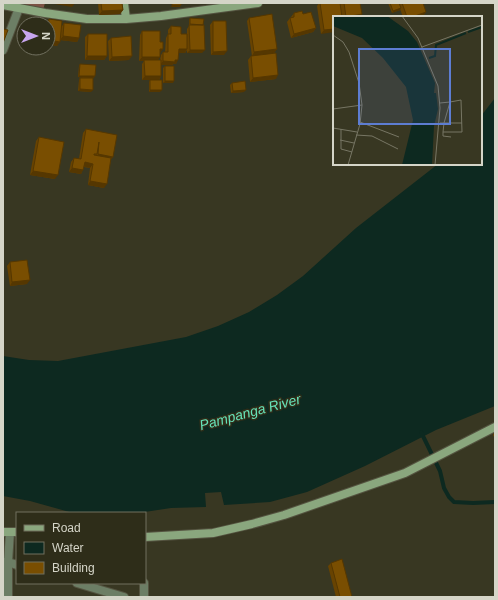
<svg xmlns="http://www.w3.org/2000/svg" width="498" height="600" font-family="Helvetica,sans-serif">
  <rect width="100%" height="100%" fill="#383722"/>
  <path fill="#7c5344" d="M 11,3 L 45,3 L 43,10 Z"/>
  <path fill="#0d2920" d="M 495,98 L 495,406 L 436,430 L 365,466 L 307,492 L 270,502 L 224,505 L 221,492 L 205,493 L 206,507 L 171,508 L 138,513 L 73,513 L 30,501 L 3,496 L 3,356 L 29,360 L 58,361 L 186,337 L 218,326 L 249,312 L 277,295 L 303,276 L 356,228 L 438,164 L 481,164 L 481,116 Z"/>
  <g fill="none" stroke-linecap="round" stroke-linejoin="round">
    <path stroke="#0d2920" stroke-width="4" d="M 421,432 L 440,471 L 444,488 L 449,497 L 454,502 L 473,503 L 495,502"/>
    <g stroke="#545340" stroke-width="10">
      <path id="street" d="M 3,50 L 19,8
        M 3,562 L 8,562 L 10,532
        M 77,583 L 124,597
        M 144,583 L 144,597
        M 8,597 L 8,562 L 17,565"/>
    </g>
    <g stroke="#545340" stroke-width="10">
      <path id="secondary" d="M 124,3 L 126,19 L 161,16 L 258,3
        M 3,5 L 45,13 L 87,19 L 126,19
        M 3,532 L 17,532
        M 145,537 L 213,533 L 252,524 L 284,515 L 405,473 L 495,427"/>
    </g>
    <use href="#street" stroke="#6c7e65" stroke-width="8"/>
    <use href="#secondary" stroke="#8aa77e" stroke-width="8"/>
  </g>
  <path fill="#684301" d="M 98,3 L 122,3 L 123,10 L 120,14 L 99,15 Z
    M 319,3 L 340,3 L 342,17 L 321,34 L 317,6 Z
    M 340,3 L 360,3 L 362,14 L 360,17 L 342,17 Z
    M 388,3 L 423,3 L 426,12 L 423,16 L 420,17 L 403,17 L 400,9 L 400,10 L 392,13 Z
    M 294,13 L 303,14 L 316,28 L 313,32 L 291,38 L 287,22 L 290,18 L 291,18 L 291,17 Z
    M 190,18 L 202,53 L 187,53 L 187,50 L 185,53 L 179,53 L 176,64 L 173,64 L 172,65 L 161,65 L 161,76 L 159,80 L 142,80 L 142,64 L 144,61 L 139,61 L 140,35 L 142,31 L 160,53 L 158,60 L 160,60 L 161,55 L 163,52 L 165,52 L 166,38 L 168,34 L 168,30 L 171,26 L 181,34 L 187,34 L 187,29 L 189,26 L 189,20 Z
    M 249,18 L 277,49 L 274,53 L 263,54 L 276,79 L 250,82 L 248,60 L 251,56 L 252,56 L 247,21 Z
    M 49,19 L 62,26 L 64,23 L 79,38 L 77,42 L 60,40 L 57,46 L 48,44 L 48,24 L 46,24 Z
    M 213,21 L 224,55 L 211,55 L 210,25 Z
    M 88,34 L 107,56 L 104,60 L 85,60 L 85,37 Z
    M 111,38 L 129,60 L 109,61 L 108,41 Z
    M 80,64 L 95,76 L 93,78 L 91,92 L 78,91 L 79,80 L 80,78 L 83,78 L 78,77 L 79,66 Z
    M 165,66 L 173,83 L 163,83 L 163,68 Z
    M 150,80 L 160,92 L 149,92 L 149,82 Z
    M 232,83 L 244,92 L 231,93 L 230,85 Z
    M 86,129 L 113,157 L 111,159 L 104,188 L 88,185 L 90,168 L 84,167 L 81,174 L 69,172 L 71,162 L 74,158 L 79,159 L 83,133 Z
    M 39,137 L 55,179 L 30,175 L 36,141 Z
    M 10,262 L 27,284 L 10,286 L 7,266 Z
    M 494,433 L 495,433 L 495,439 L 493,435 Z
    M 331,563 L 352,597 L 336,597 L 328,566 Z"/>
  <path fill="#553701" d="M 49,3 L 75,3 L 72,7 Z
    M 172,5 L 181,5 L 180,7 L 171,7 Z
    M 401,8 L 400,10 L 392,13 L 393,11 Z
    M 123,10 L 120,14 L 99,15 L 102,11 Z
    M 426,12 L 423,16 L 420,17 L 412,17 Z
    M 362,14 L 360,17 L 346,17 Z
    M 316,28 L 313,32 L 291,38 L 294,34 Z
    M 334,29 L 334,32 L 321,34 L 324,30 Z
    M 63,36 L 79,38 L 77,42 L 60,40 Z
    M 48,40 L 60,42 L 57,46 L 48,44 Z
    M 160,49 L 163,49 L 160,53 L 157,53 Z
    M 179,49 L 187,49 L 185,53 L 176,53 Z
    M 277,49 L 274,53 L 252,56 L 254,52 Z
    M 190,50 L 205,50 L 202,53 L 187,53 Z
    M 227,51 L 224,55 L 211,55 L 213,52 Z
    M 87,56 L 107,56 L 104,60 L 85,60 Z
    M 132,56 L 129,60 L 109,61 L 112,57 Z
    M 142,57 L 160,57 L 157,61 L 144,60 L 144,61 L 139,61 Z
    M 175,60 L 178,60 L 176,64 L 173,64 L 172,65 L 160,65 L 163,61 Z
    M 278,75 L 276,79 L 250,82 L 253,78 Z
    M 79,76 L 95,76 L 94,78 L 78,77 Z
    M 145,76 L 161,76 L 159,80 L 142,80 Z
    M 165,81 L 174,81 L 173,83 L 163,83 Z
    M 80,89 L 93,90 L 91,92 L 78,91 Z
    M 150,90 L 162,90 L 160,92 L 149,92 Z
    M 246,90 L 244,92 L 231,93 L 233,91 Z
    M 98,154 L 113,157 L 110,160 L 96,158 Z
    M 85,162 L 93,164 L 90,168 L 82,166 Z
    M 72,168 L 83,170 L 81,174 L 69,172 Z
    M 33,171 L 58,175 L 55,179 L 30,175 Z
    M 90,181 L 107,184 L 104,188 L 88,185 Z
    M 30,280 L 27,284 L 10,286 L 12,282 Z"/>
  <path fill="#794e01" stroke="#553701" d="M 101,3 L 122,3 L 123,10 L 102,11 Z
    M 172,3 L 181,3 L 181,5 L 172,5 Z
    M 320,3 L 340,3 L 342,17 L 334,17 L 334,29 L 324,30 Z
    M 344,3 L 360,3 L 362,14 L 346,17 Z
    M 390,3 L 399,3 L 401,8 L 393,11 Z
    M 402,3 L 423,3 L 426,12 L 412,17 L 407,17 Z
    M 302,11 L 303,14 L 311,12 L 316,28 L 294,34 L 290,18 L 294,17 L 294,13 Z
    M 272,14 L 277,49 L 254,52 L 249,18 Z
    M 190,18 L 204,19 L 203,25 L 190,24 Z
    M 49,19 L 62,21 L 60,42 L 48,40 L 48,28 Z
    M 213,21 L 226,21 L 227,51 L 213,52 Z
    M 64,23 L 81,25 L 79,38 L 63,36 Z
    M 189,25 L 204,25 L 205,50 L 190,50 Z
    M 171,26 L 181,27 L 181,34 L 187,34 L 187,49 L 179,49 L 178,60 L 175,60 L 175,62 L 163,61 L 163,52 L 168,52 L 168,34 L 171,34 Z
    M 3,29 L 8,30 L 3,43 Z
    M 142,31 L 160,31 L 160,42 L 163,42 L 163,49 L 160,49 L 160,57 L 142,57 Z
    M 88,34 L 107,34 L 107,56 L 87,56 Z
    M 131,36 L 132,56 L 112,57 L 111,38 Z
    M 276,53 L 278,75 L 253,78 L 251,56 Z
    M 144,60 L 161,60 L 161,76 L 145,76 Z
    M 80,64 L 96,65 L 95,76 L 79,76 Z
    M 165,66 L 174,66 L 174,81 L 165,81 Z
    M 80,78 L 93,78 L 93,90 L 80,89 Z
    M 150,80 L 162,80 L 162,90 L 150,90 Z
    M 245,81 L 246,90 L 233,91 L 232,83 Z
    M 86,129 L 117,135 L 113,157 L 98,154 L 99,142 L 97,154 L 94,154 L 94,155 L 111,158 L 107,184 L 90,181 L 93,164 L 85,162 L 83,170 L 72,168 L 74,158 L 81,159 Z
    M 39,137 L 64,142 L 58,175 L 33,171 Z
    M 27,260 L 30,280 L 12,282 L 10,262 Z
    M 342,559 L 352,597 L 340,597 L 331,563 Z"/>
  <g text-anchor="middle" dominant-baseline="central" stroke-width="3" stroke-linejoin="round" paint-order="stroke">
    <g font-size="14" font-style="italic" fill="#66e2b8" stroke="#2e2d19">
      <text transform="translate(250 412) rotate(-15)">Pampanga River</text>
    </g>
  </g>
  <g transform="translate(333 16)">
    <rect width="149" height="149" fill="#383722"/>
    <path d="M 0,0 L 54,0 L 75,15 L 84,26 L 102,67 L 101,77 L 103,77 L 105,93 L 101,110 L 99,149 L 69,149 L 80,104 L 73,71 L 50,42 L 29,22 L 0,10 Z" fill="#0d2920"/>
    <path fill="none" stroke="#0d2920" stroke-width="2" d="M 135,16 L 149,11M 96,42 L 102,40 L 103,29 L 133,17"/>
    <path fill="none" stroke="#777664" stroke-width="1" d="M 69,0 L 85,22 L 105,70 L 107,92 L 102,149M 0,19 L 10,26 L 16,36 L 26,67 L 29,89 L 0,93M 89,31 L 149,9M 107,87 L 117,86 L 111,107 L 129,107M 27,106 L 66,121M 107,107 L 111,107 L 110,116 L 129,116 L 128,84 L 117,86M 0,112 L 24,116M 8,113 L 8,133 L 19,136M 110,116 L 110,120 L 118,121M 23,119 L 39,120 L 65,133M 7,124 L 21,127M 15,149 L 27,108 L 29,89"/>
    <path fill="#5d7dd2" fill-opacity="0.15" stroke="#5d7dd2" stroke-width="2" d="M 26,33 L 117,33 L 117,108 L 26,108 Z"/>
    <rect width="149" height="149" fill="none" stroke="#d5d5c8" stroke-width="2"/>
  </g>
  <rect width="498" height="600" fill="none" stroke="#d5d5c8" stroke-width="8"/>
  <rect x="16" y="512" width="130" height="72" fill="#2e2d19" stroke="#71705f"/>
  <rect x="24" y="525" width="20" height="6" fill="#8aa77e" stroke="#71705f"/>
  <text x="52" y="532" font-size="12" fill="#d5d5c8">Road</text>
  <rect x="24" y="542" width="20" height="12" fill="#0d2920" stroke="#71705f"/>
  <text x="52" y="552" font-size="12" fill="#d5d5c8">Water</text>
  <rect x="24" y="562" width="20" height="12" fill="#794e01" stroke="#71705f"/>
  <text x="52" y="572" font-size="12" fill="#d5d5c8">Building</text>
  <g transform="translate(36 36) rotate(90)"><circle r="19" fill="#2e2d19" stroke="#71705f"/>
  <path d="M0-3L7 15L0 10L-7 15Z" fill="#c8a6ef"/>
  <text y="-6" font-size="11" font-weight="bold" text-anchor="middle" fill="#d5d5c8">N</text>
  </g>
</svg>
